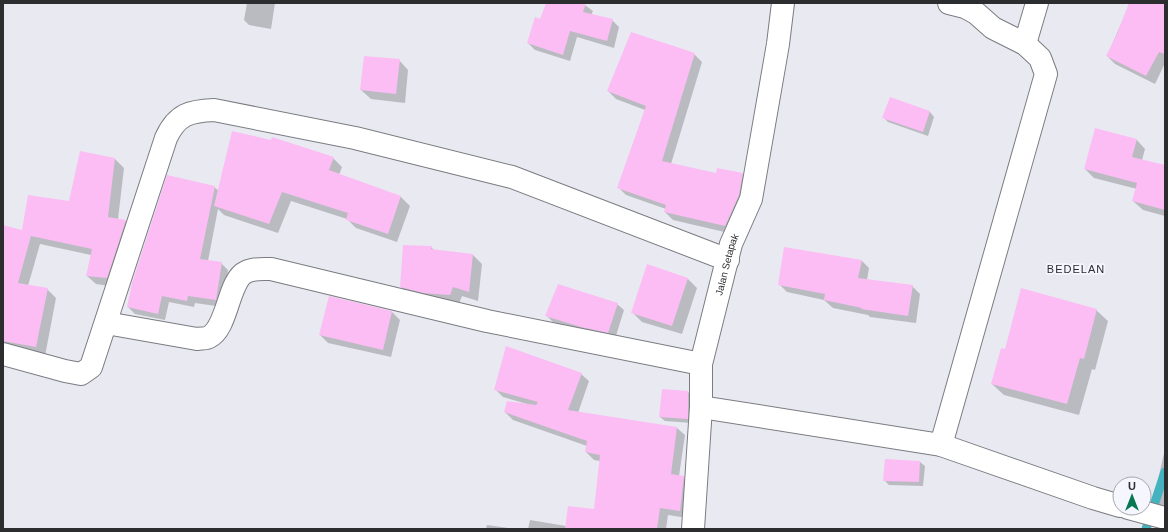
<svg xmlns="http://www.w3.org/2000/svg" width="1168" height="532" font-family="Arial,sans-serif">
  <rect width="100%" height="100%" fill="#e9eaf1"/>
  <path fill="#0003" d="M 247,3 L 275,3 L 271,29 L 249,25 L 244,20 Z
    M 547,3 L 582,3 L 593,11 L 591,15 L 612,20 L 619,27 L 614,48 L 577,37 L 570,61 L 535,50 L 528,43 L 541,20 Z
    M 1130,3 L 1165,3 L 1165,63 L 1155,84 L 1115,64 L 1107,56 Z
    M 694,54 L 702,62 L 671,164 L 717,175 L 742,174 L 750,182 L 733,234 L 673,220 L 665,212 L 666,209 L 626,195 L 618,187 L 645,110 L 616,99 L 608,91 Z
    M 399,60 L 408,70 L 405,103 L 371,99 L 361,90 Z
    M 891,99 L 930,112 L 934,117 L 928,136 L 888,122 L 884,118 Z
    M 1136,139 L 1145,149 L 1142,160 L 1165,166 L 1165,216 L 1143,210 L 1133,201 L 1137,189 L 1094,178 L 1085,169 Z
    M 333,158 L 342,167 L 339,175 L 401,197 L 410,206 L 397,242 L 356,228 L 347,219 L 291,201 L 278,233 L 224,215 L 218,209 L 208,261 L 221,263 L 228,270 L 223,307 L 195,303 L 194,307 L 169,302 L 165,320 L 135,314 L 128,307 L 214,187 L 219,191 Z
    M 115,159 L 124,168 L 118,219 L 125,221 L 134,230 L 116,287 L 96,284 L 87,276 L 91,255 L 40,244 L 28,286 L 47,289 L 56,298 L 45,356 L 3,351 L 3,226 L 23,231 L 69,202 Z
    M 431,247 L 435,251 L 473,255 L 482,264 L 478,301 L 462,296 L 459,304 L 410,296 L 401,287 Z
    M 861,260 L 869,268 L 867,280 L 912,286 L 920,294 L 916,323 L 870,317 L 868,315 L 833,308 L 824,300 L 787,292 L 779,284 Z
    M 688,279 L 697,288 L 682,334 L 642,322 L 632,312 Z
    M 617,304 L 624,310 L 615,339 L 589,334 L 553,322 L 547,316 Z
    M 1096,310 L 1108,321 L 1095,370 L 1092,369 L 1079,415 L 1004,395 L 992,384 L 1005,350 Z
    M 392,312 L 400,320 L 391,357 L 328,343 L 320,335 Z
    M 581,374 L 589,381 L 578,413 L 677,428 L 685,435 L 679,476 L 683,477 L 691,485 L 687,518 L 668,515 L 666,529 L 528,529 L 530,520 L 566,526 L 595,511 L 600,461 L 594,460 L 586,452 L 587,446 L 513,420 L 505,412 L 527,404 L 503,397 L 495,389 Z
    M 663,390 L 688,392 L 693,396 L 692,423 L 665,421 L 660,417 Z
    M 1165,449 L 1165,513 L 1153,501 Z
    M 920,462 L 925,466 L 923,486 L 889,485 L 884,480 Z
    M 487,525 L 515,529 L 486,529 Z"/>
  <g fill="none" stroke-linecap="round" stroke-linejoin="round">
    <path stroke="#45b2bf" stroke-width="9" d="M 1146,529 L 1165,472"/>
  </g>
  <path fill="#fbbdf4" d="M 546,3 L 586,3 L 583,12 L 613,19 L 607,41 L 570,31 L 563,55 L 527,43 L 535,17 L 540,19 Z
    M 1129,3 L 1165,3 L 1165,54 L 1159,52 L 1146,76 L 1106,56 L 1117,34 Z
    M 631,32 L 695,53 L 662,161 L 716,173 L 717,168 L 743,173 L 739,195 L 725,226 L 664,212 L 666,205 L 617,188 L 646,106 L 607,91 Z
    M 364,56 L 400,59 L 396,94 L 360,90 Z
    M 890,97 L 930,111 L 923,132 L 882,118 Z
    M 1095,128 L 1137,139 L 1132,157 L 1165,165 L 1165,210 L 1132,201 L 1137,183 L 1084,169 Z
    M 232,131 L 271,140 L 272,137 L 334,157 L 329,170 L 401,196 L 388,234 L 346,220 L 348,213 L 282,192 L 269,224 L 214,206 Z
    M 80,151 L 115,158 L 108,217 L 126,220 L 107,278 L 86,276 L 92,249 L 31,236 L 18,283 L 48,288 L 36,347 L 3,341 L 3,225 L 22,230 L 28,195 L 69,201 Z
    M 167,175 L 215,186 L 200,259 L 222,262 L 216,300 L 188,296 L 187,301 L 162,296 L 158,314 L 127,307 L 132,283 Z
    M 403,245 L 432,246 L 431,249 L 473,254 L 469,292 L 453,287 L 450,295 L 423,293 L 400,287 Z
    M 784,247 L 862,260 L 858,278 L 913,285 L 908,316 L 861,309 L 862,308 L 824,300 L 825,294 L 778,285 Z
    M 647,264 L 688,278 L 672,326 L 631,313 Z
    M 558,284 L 618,303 L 608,333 L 581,327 L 545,316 Z
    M 1021,288 L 1097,309 L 1084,359 L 1080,358 L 1067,404 L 991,384 L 1001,348 L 1005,349 Z
    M 329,296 L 392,311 L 383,350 L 319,335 Z
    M 506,346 L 582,373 L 568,410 L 677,427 L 671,474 L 684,476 L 680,511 L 660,508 L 657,529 L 565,529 L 568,506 L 594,509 L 600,455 L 585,452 L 587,441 L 504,412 L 507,401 L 536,405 L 538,402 L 494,390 Z
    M 662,389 L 688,391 L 688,419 L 659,417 Z
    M 885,459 L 920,461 L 919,482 L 883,481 Z"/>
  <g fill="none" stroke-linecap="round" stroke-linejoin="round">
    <g stroke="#7b7c82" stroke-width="24">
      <g id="minor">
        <path d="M 1025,44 L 1037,3"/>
        <path d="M 106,323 L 197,339 C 201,338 206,339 209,337 C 228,328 228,280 246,272 C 254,268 263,269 271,269 L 487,321 L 701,364"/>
        <path d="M 3,354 L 65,371 L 81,374 L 91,367 L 166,138 C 177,114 190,111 214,110 L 355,138 L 512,177 L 728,260"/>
        <path d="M 701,407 L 941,445 L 1093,498 L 1120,506"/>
        <path d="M 941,445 L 1046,74 L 1040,58 L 1025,44 L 993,28 L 976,13 L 965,7 L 949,3"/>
        <path d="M 1128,508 L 1165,518"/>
        <path id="s1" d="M 693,529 L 701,407 L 701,364 L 731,244 L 751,199 L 778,44 L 783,3"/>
      </g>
    </g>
    <use href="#minor" stroke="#fff" stroke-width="22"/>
  </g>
  <g text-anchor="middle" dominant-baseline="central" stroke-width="3.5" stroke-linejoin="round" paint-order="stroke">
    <g font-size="10" fill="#2c2d2f" stroke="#f6f7fe">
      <text stroke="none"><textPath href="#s1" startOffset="268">Jalan Setapak</textPath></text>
    </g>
    <g font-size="11" letter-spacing="1" fill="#292a2f" stroke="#f6f7fe">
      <text x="1076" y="269">BEDELAN</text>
    </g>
  </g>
  <rect width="1168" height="532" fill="none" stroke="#2c2d2f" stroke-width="8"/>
  <g transform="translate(1132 496)"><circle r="19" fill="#f6f7fe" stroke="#a5a6ab"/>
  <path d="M0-3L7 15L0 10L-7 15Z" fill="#087853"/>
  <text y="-6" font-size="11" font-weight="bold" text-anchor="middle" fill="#2c2d2f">U</text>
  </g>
</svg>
